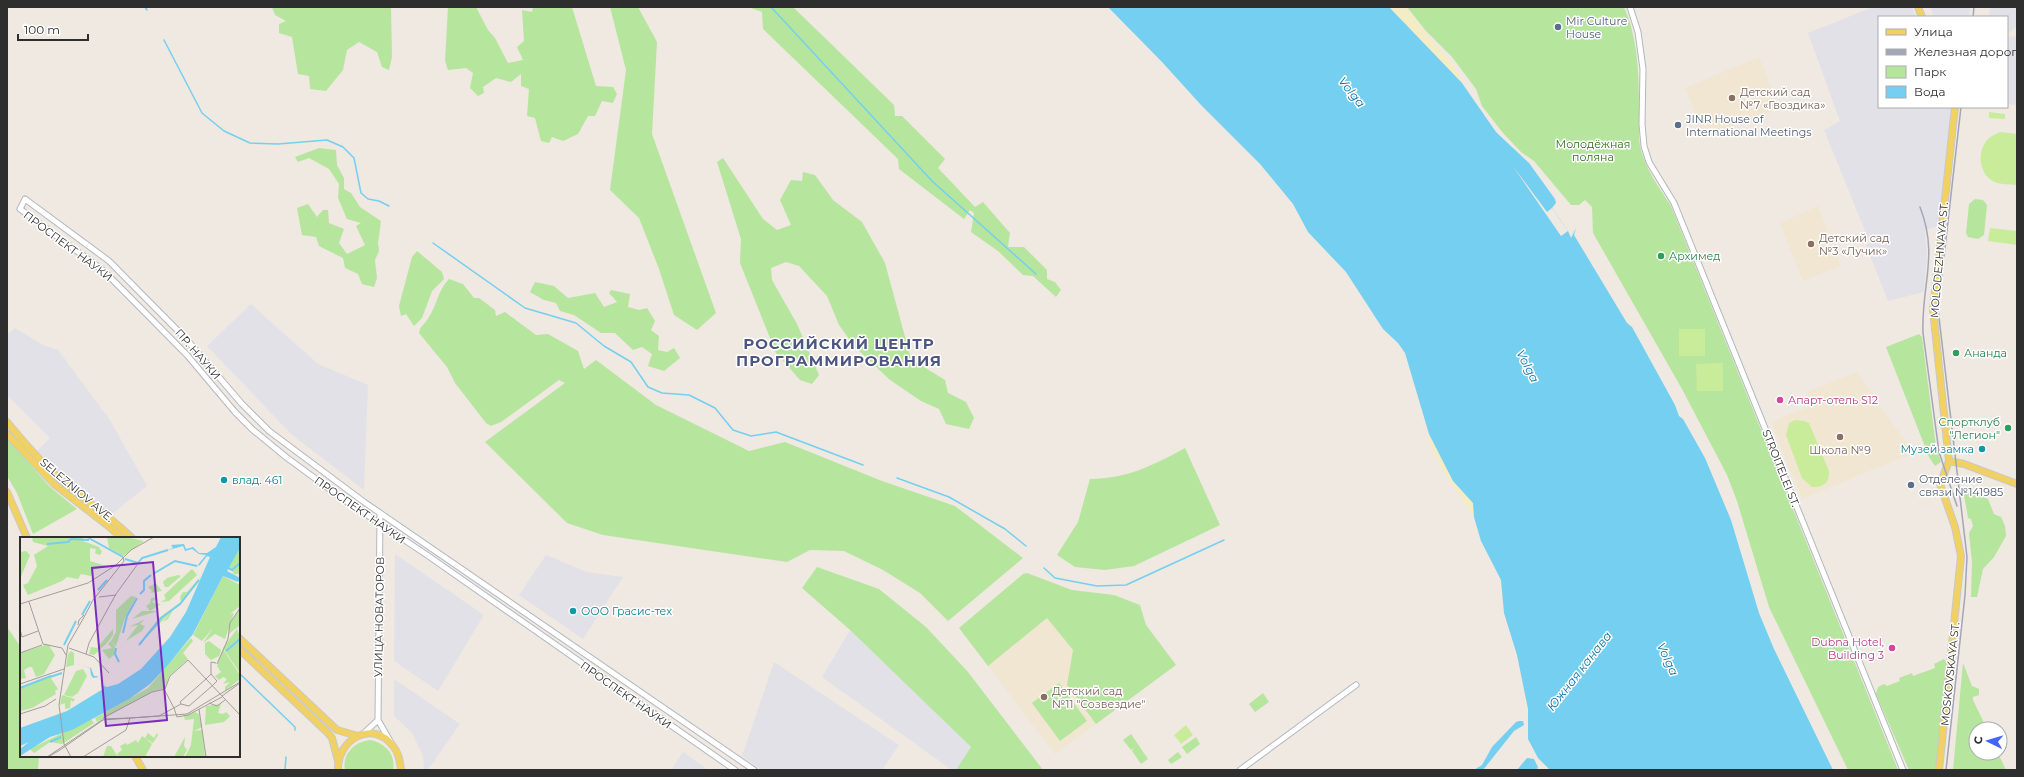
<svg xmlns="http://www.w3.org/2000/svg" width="2024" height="777" font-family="Montserrat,sans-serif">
  <rect width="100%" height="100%" fill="#efe9e1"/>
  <path fill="#e3e1e8" d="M 1873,7 L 1912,7 L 1916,17 L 1879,17 L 1879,107 L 1951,107 L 1952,111 L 1939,226 L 1925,230 L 1927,255 L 1924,292 L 1888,301 L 1866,245 L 1870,243 L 1824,130 L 1840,121 L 1808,33 Z
    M 1930,7 L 1970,7 L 1969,17 L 1934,17 Z
    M 1990,7 L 2017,7 L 2017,26 L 2007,34 L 2007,17 L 1989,17 Z
    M 2009,36 L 2017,37 L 2017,105 L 2007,104 L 2007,37 Z
    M 251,304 L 318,364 L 368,385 L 364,490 L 291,434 L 207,346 Z
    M 15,328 L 43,345 L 58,350 L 110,420 L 147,486 L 112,514 L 61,475 L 37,451 L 50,438 L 7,395 L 7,335 Z
    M 395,554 L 484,615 L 438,691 L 394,661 Z
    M 546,555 L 587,572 L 623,577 L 583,639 L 519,595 Z
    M 850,630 L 971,747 L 956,770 L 952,770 L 822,677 Z
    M 774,662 L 899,745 L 882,770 L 762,770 L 742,756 Z
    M 394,679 L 460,724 L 428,770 L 424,770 L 423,756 L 412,733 L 394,716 Z
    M 683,752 L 708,770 L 671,770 Z"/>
  <path fill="#f0e6d1" d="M 1759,57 L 1779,108 L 1713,134 L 1701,128 L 1685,88 Z
    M 1818,206 L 1841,266 L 1803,281 L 1780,223 Z
    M 1857,372 L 1913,453 L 1802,499 L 1771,422 L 1811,406 L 1807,392 Z
    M 1047,618 L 1073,650 L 1067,685 L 1096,724 L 1055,754 L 988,666 Z"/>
  <path fill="#b6e59e" d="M 272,7 L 391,7 L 392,57 L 389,70 L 382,67 L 377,52 L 359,42 L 347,50 L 343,70 L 326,91 L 310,89 L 309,76 L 298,74 L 292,37 L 279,33 L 279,24 L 286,21 L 275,15 Z
    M 448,7 L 476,7 L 488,30 L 495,38 L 508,63 L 523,60 L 517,47 L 524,41 L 522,10 L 532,12 L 533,7 L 572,7 L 596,86 L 613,87 L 617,94 L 613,103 L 602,101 L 595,116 L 588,116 L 578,134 L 563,141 L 552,137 L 549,143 L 541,141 L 535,118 L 527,116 L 529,89 L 521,86 L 521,74 L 511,82 L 496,78 L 483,87 L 484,93 L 478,96 L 470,88 L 473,73 L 466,68 L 448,70 L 445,61 Z
    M 610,7 L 638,7 L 657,42 L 652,134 L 716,313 L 697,330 L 674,315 L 659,269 L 639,218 L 610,190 L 626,70 Z
    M 748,7 L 793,7 L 894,105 L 895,116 L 902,116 L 945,159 L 938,168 L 975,207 L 983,202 L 1010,233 L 1008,247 L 1024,247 L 1047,270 L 1047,279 L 1055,282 L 1061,290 L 1056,297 L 1033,276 L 1023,275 L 998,251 L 971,232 L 974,213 L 970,210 L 964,219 L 899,169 L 898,159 L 763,29 L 762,12 Z
    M 1407,7 L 1624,7 C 1638,38 1639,75 1639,109 C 1640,121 1638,135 1640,146 C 1645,169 1659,187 1671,206 L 1898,770 L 1848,770 L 1769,607 L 1737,501 L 1727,475 L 1682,389 L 1593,233 L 1592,207 L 1585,200 L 1579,205 L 1571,205 L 1534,161 L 1521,152 L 1503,133 L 1482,106 L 1476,89 L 1452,57 L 1426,31 Z
    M 319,148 L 336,150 L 337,165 L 344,178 L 344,189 L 351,193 L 360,207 L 381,221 L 378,243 L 379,251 L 375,260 L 377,278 L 374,287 L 362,284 L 358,274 L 345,268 L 343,258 L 319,246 L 316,237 L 302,235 L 297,208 L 308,204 L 317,217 L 323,210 L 328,210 L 329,223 L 344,229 L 339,243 L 347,254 L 365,245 L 356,226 L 361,223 L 347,219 L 338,198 L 339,184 L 329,169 L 309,158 L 298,162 L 295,157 Z
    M 723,158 L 763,219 L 777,230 L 791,225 L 780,200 L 791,180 L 802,181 L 803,172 L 815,175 L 833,200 L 862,222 L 885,263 L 911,359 L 945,380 L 948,393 L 966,402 L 974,418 L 969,429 L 946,424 L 939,409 L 921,401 L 890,380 L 855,347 L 839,325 L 827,296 L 799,266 L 786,262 L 771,268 L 772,280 L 797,324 L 819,375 L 812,384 L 800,380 L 776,353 L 740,263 L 741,239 L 717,162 Z
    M 1975,199 L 1983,200 L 1987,205 L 1984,235 L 1978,239 L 1968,237 L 1966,233 L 1969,204 Z
    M 417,251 L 442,272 L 444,279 L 432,291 L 422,318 L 414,326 L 406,314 L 401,316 L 399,306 L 412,257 Z
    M 449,279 L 463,284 L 474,298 L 479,298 L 495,310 L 496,316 L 505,312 L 536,335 L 548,334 L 578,351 L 584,369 L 596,360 L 656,405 L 749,451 L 785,442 L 882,481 L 955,506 L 1023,558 L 948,621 L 920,593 L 883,570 L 844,551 L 810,550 L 787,562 L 603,535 L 567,523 L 485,442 L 565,383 L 559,380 L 501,422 L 491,426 L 486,423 L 455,383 L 447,367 L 419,333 C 420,326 424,325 427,320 C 437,307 437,291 449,279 Z
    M 535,282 L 554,286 L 568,298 L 595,293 L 604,307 L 617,302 L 609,293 L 611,290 L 630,294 L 628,307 L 639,310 L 647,308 L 655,321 L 651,330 L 659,336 L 658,350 L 667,352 L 674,348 L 680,358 L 664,371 L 648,366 L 652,354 L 642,347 L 633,350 L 615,333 L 601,333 L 574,315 L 560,311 L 556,303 L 544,300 L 530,292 Z
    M 1919,334 L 1922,337 L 1936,447 L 1941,462 L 1935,466 L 1929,457 L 1886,347 Z
    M 7,438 L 50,487 L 77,509 L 33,534 L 17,493 L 7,476 Z
    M 1185,448 L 1220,525 L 1134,566 L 1105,570 L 1075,567 L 1057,555 L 1078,522 L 1090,479 C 1126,479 1154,465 1185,448 Z
    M 1971,491 L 1988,499 L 1994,514 L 2001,517 L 2005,526 L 2006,536 L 1994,557 L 1983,569 L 1977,597 L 1971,597 L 1972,562 L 1969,533 L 1973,526 L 1971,519 L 1968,518 L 1964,495 Z
    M 817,567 L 879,589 L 926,627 L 968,672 L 1043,770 L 956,770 L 971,747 L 850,630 L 802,588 Z
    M 1027,573 L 1072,590 L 1114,595 L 1140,605 L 1146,625 L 1176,665 L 1096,724 L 1067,685 L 1073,650 L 1047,618 L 988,666 L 959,628 L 1023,574 Z
    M 7,627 L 20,646 L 21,658 L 21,756 L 39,756 L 38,770 L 7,770 Z
    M 1944,659 L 1947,663 L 1936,770 L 1909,770 L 1876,694 L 1878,687 L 1884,684 L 1887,686 L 1900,681 L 1899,678 L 1912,673 L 1913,676 L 1935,668 L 1934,664 Z
    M 1963,663 L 1972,686 L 1979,689 L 1979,695 L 1973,697 L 1973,700 L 1987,729 L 1976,729 L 1976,753 L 1998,753 L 2006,770 L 1953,770 Z
    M 1059,683 L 1087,721 L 1060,741 L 1032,703 Z
    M 1263,693 L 1269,702 L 1255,712 L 1249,704 Z
    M 1131,734 L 1148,759 L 1141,764 L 1132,751 L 1134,748 L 1131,750 L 1123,740 Z
    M 1196,737 L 1200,744 L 1187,754 L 1182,747 Z
    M 370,740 C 385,743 396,754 393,770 L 345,770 C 342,753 355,742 370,740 Z
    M 1178,752 L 1182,757 L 1171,764 L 1168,760 Z"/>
  <path fill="#f3ecc5" d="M 1389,7 L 1405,7 C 1414,16 1420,27 1428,36 C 1441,52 1457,64 1462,83 Z
    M 1429,434 L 1453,481 L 1473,503 L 1474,517 C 1460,493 1431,462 1429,434 Z"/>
  <path fill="#c9ec9a" d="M 1989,112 L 2005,114 L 2005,119 L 1989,118 Z
    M 2000,132 L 2017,134 L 2017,185 C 2010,184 2001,185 1995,182 C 1980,176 1977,155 1985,143 C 1988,137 1994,135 2000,132 Z
    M 1990,228 L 2017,231 L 2017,245 L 1988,241 Z
    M 1679,329 L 1705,329 L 1705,356 L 1679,356 Z
    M 1723,363 L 1723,391 L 1697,391 L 1696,364 Z
    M 1795,420 L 1804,421 L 1809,423 L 1829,471 C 1830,483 1823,487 1812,487 L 1802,478 L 1786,435 L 1789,423 Z
    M 1186,725 L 1193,735 L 1181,744 L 1174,735 Z"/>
  <path fill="#75cff0" d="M 1108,7 L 1389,7 L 1462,83 L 1496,132 L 1529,163 L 1555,199 L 1556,203 L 1552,208 L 1568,231 L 1571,238 L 1576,228 L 1574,235 L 1627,323 L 1632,327 L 1675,405 L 1679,416 L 1683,419 L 1705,458 L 1731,520 L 1759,613 L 1774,649 L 1833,770 L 1550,770 L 1538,758 L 1528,739 L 1528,709 L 1517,655 L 1504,613 L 1501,580 L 1481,541 L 1474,517 L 1473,503 L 1453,481 L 1429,434 L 1405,353 L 1398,343 L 1383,329 L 1346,272 L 1308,232 L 1293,204 L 1260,164 L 1201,105 L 1162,62 Z
    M 1519,721 L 1523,721 L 1524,725 L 1514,731 L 1483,770 L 1474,770 L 1482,765 L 1492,747 L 1516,722 Z
    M 1527,758 L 1534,759 L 1538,767 L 1537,770 L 1517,770 Z"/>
  <path fill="#efe9e1" d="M 1512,165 L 1547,212 L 1552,208 L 1568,231 L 1561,236 Z"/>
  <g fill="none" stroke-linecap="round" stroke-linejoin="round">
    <path stroke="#75cff0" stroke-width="1.5" d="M 145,7 L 147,10
      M 771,7 L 932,181 L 1036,274
      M 164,40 L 202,113 L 224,131 L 250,143 L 278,144 L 327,140 L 343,147 L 354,158 L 361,193 L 368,199 L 379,201 L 389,206
      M 433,243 L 525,308 L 576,323 L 604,346 L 631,362 L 648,387 L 662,393 L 689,395 L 715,408 L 733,430 L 751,436 L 776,432 L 863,465
      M 897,478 L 949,497 L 1005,529 L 1026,546
      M 1044,568 L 1055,578 L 1097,586 L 1126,585 L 1224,540
      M 239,673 L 295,727 L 295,730
      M 285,770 L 286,757"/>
    <g stroke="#b4b7c1" stroke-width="7">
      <path id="minor" d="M 1630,7 L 1638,32 L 1643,69 L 1642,124 L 1644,146 L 1649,162 L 1674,203 L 1903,770
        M 380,513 L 378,720 L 390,741
        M 363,734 L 378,720
        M 735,770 L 427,555 L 343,499 L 286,457 L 253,430 L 235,412 L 187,355 L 104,271 L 20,209 L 25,199 L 109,261 L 187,340 L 242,404 L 269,431 L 364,502 L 754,770
        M 1240,770 L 1356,685"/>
    </g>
    <g stroke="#c9c9c9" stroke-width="8">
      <path id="major" d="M 1918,7 L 1922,17
        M 7,422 C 23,441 39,461 59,478 C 83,498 109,516 132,538
        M 7,434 L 54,484 L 107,525 L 122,538
        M 1949,461 L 1933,310 L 1955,107
        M 1949,461 L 1964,464 L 2017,484
        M 7,492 L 27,538
        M 239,638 L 337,730 L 358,736
        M 239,649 L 328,733 L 332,738 L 338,761
        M 135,756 L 143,770
        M 338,770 C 337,739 373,719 393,746 C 399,753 400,762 401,770
        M 1939,770 L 1961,556 L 1955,527 L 1940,484 L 1949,461"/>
    </g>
    <use href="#minor" stroke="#fff" stroke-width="5"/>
    <use href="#major" stroke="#f2d163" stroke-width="6"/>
    <path stroke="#a3a6b8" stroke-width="1.5" d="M 1973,17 L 1974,7
      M 1920,207 C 1939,256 1921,285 1923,333 L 1939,452 L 1957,506
      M 1946,770 L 1965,595 L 1967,557 L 1938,309 L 1961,107"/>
  </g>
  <g fill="#5c6f8a" stroke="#fff" stroke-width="1.5">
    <circle cx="1558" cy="27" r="4"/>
    <circle cx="1678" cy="125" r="4"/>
    <circle cx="1911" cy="485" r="4"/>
  </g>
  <g fill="#8d6e63" stroke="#fff" stroke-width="1.5">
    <circle cx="1732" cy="98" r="4"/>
    <circle cx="1811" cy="244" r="4"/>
    <circle cx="1840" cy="437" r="4"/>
    <circle cx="1044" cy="697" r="4"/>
  </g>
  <g fill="#2e9e5b" stroke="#fff" stroke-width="1.5">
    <circle cx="1661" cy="256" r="4"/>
    <circle cx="1956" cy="353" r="4"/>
    <circle cx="2008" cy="428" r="4"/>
  </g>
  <g fill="#d1479c" stroke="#fff" stroke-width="1.5">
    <circle cx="1780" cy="400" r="4"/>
    <circle cx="1892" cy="648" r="4"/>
  </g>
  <g fill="#0f9aa8" stroke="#fff" stroke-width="1.5">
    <circle cx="1982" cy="449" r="4"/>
    <circle cx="224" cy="480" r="4"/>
    <circle cx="573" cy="611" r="4"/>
  </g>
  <g text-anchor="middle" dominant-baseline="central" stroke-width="3" stroke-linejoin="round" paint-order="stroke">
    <g font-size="11" fill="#4e5e75" stroke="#fff" text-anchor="start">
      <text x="1566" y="21">Mir Culture<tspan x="1566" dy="13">House</tspan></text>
      <text x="1686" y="119">JINR House of<tspan x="1686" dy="13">International Meetings</tspan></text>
      <text x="1919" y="479">Отделение<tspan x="1919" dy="13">связи №141985</tspan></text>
    </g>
    <g font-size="11" fill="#785e54" stroke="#fff" text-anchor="start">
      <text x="1740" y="92">Детский сад<tspan x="1740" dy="13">№7 «Гвоздика»</tspan></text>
      <text x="1819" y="238">Детский сад<tspan x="1819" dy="13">№3 «Лучик»</tspan></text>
      <text x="1840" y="450" text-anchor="middle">Школа №9</text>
      <text x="1052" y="691">Детский сад<tspan x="1052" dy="13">№11 "Созвездие"</tspan></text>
    </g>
    <g font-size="11" fill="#2c6e1b" stroke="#fff">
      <text x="1593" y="144">Молодёжная<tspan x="1593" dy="13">поляна</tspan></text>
    </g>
    <g font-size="11" fill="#2e2e2e" stroke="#fff">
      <text transform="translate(68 246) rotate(37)">ПРОСПЕКТ НАУКИ</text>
      <text transform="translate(1939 260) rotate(-85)">MOLODEZHNAYA ST.</text>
      <text transform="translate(198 354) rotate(49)">ПР. НАУКИ</text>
      <text transform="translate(1781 468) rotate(68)">STROITELEI ST.</text>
      <text transform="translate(77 490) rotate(40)">SELEZNIOV AVE.</text>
      <text transform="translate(360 510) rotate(35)">ПРОСПЕКТ НАУКИ</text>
      <text transform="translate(379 617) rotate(-89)">УЛИЦА НОВАТОРОВ</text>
      <text transform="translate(1950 674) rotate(-84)">MOSKOVSKAYA ST.</text>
      <text transform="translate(626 695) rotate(35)">ПРОСПЕКТ НАУКИ</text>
    </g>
    <g font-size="11" fill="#27864d" stroke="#fff" text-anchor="start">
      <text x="1669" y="256">Архимед</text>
      <text x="1964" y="353">Ананда</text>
      <text x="2000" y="422" text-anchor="end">Спортклуб<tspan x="2000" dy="13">"Легион"</tspan></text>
    </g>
    <g font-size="11" fill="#b23c85" stroke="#fff" text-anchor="start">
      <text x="1788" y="400">Апарт-отель S12</text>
      <text x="1884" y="642" text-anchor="end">Dubna Hotel,<tspan x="1884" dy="13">Building 3</tspan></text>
    </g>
    <g font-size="11" fill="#0d838f" stroke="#fff" text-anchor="start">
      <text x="1974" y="449" text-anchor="end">Музей замка</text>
      <text x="232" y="480">влад. 461</text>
      <text x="581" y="611">ООО Грасис-тех</text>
    </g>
    <g font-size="12" font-style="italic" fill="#0d6fa3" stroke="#fff">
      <text transform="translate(1352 92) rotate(52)">Volga</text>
      <text transform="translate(1528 366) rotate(63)">Volga</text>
      <text transform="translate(1668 659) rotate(65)">Volga</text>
      <text transform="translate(1579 671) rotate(-52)">Южная канава</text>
    </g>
    <g font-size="15" font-weight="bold" letter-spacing="1" fill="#4d5680" stroke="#fff">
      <text x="839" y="343">РОССИЙСКИЙ ЦЕНТР<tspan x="839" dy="17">ПРОГРАММИРОВАНИЯ</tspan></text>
    </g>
  </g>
  <g transform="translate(20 537)">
    <rect width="220" height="220" fill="#efe9e1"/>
    <path d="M 12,0 L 63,0 L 63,4 L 79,10 L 82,15 L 80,18 L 77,17 L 75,16 L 76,12 L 70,11 L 70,24 L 87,29 L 73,33 L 71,39 L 61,37 L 58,42 L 47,40 L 42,44 L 8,58 L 3,48 L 8,46 L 17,29 L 14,18 L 28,9 L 13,5 ZM 87,0 L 111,1 L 124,4 L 103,19 L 89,11 ZM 220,11 L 220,37 L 215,37 L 220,40 L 212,36 L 214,36 L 208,31 ZM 6,14 L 10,18 L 0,42 L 0,15 ZM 172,32 L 177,38 L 149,64 L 140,65 L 137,67 L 141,67 L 130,74 L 138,74 L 112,82 L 122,74 L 130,74 L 126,69 L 130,66 L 131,61 L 138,60 L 132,65 L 136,67 L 146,62 L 144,58 ZM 158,38 L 161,39 L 148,50 L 145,50 L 143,45 L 147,41 ZM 181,39 L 176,47 L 170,53 L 160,68 L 153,73 L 148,82 L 143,85 L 150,76 L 117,110 L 139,81 L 161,65 L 160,60 L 163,55 L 167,55 ZM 203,39 L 220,48 L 220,69 L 210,77 L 214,76 L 205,102 L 195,97 L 183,106 L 193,91 L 182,104 L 173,98 ZM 136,46 L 142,54 L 130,56 L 132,54 L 128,50 ZM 111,59 L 116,60 L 105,81 L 96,109 L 91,104 L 96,95 L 96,73 ZM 220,71 L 219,89 L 209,97 L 210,87 ZM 125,82 L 120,87 L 125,89 L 122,94 L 106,104 L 118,88 L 109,90 ZM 93,92 L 93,98 L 87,106 L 74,118 L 69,117 L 71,110 L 77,111 ZM 217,92 L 220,99 L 220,136 L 203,111 ZM 171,101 L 173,104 L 163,116 L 168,122 L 149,139 L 146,151 L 133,154 L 77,185 L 75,181 L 128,151 ZM 91,104 L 95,109 L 94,118 L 89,122 L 82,113 L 92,111 L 88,107 ZM 189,104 L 201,113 L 197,126 L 199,119 L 191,123 L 185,117 L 185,106 ZM 28,107 L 35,118 L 24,137 L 16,140 L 12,130 L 9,130 L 4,133 L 6,141 L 0,142 L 0,116 ZM 203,112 L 220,138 L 220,142 L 205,154 L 205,150 L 210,145 L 203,147 L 207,142 L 203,140 L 199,143 L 195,139 L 201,135 L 197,129 ZM 51,114 L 54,116 L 54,128 L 46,130 L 48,117 ZM 63,132 L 67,139 L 58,156 L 52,160 L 44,158 L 56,134 ZM 30,140 L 38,152 L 35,154 L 36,157 L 12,171 L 0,174 L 0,151 ZM 42,158 L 55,162 L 53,165 L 51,163 L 50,171 L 45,172 L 45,166 L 40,168 ZM 201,167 L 198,176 L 203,177 L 206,175 L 210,179 L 204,185 L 185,188 L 186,169 ZM 175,175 L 179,177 L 182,190 L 174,194 L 182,193 L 185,220 L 165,220 L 171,208 L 174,182 L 165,183 L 164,179 ZM 71,182 L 74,186 L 42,207 L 30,205 L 14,216 L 10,212 ZM 128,196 L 134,201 L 137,196 L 138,198 L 133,206 L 125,201 L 132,207 L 125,220 L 99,220 L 97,217 L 102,213 L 100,209 L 106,206 L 107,208 L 116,203 L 118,206 L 122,199 L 125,201 ZM 165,200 L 164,209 L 167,213 L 163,220 L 154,220 ZM 87,209 L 91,209 L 98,220 L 83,220 Z" fill="#b6e59e"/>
    <path d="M 201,0 L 220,0 L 220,11 L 207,34 L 220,41 L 218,45 L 203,39 L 173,97 L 148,128 L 130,147 L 109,162 L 52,193 L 30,200 L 0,219 L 0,212 L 9,205 L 0,209 L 0,191 L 47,174 L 83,152 L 81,148 L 87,150 L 83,146 L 78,140 L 73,141 L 71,138 L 70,131 L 61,128 L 54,130 L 61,128 L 71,131 L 74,139 L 77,139 L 87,150 L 98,147 L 121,132 L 150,100 L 166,75 L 190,20 L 187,19 L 180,28 L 177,29 L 186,18 L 179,17 L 172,12 L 165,14 L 163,9 L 145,14 L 153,11 L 151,8 L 164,7 L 166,12 L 173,10 L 179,16 L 187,16 L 196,10 Z" fill="#75cff0"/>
    <path fill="none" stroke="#75cff0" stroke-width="2" d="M 67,0 L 103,20M 27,7 L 48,5 L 51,2 L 69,3M 105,22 L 118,26 L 122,21 L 148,13M 208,31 L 212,33 L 220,26M 133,37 L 155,24 L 177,29M 78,53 L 87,43M 120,57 L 124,53 L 124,44 L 131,38M 62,78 L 70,64M 103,96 L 107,79 L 117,61M 44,108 L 56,84M 119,108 L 141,81 L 160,67 L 179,43M 96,111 L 95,117 L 99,125M 206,114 L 220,102M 30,140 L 42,136M 0,151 L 31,139M 30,205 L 41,200"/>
    <path fill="none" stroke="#a29e99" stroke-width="1" d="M 79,60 L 96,58M 9,65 L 23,107M 0,67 L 68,46 L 96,28 L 111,13 L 134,0M 63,82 L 73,63 L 104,24 L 103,20M 58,88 L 59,83 L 64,78M 0,92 L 2,100 L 18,94M 23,107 L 42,111 L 46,118M 49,111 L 74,120 L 89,136M 0,116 L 22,108M 66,117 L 69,106 L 96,57 L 117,28M 197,127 L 208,102 L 210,86 L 220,71M 0,147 L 44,132M 192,149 L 197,144 L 191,137 L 191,125 L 196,126M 144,152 L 154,171M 202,159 L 220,146M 189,166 L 197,169 L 205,163M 161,167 L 160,165 L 186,142 L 220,178M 161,167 L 169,169 L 192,149M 154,171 L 157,180 L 168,178 L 202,160M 179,172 L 186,220M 0,177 L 25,169 L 36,162M 83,181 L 132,155 L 145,152 L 150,139 L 168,123 L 186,142 L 191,137M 110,181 L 139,179 L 161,167M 83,182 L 110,181M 40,213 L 83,183M 27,220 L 82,183 L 167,177 L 220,145M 28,220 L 40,213M 51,220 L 44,207 L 39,168 L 48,108 L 63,82M 63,220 L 106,193 L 110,181"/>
    <path fill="#7b2cbf" fill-opacity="0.15" stroke="#7b2cbf" stroke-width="2" d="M 133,25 L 147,183 L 86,189 L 72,31 Z"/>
    <rect width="220" height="220" fill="none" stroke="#2e2e2e" stroke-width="2"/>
  </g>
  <rect width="2024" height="777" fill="none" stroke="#2e2e2e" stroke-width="16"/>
  <rect x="1878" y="16" width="130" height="92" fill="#ffffff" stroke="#ababab"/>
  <rect x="1886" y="29" width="20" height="6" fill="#f2d163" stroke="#ababab"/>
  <text x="1914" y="36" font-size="12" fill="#2e2e2e">Улица</text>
  <rect x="1886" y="49" width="20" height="6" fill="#a3a6b8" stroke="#ababab"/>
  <text x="1914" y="56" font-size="12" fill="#2e2e2e">Железная дорога</text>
  <rect x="1886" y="66" width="20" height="12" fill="#b6e59e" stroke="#ababab"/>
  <text x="1914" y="76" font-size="12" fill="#2e2e2e">Парк</text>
  <rect x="1886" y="86" width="20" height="12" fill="#75cff0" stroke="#ababab"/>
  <text x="1914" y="96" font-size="12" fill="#2e2e2e">Вода</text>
  <g transform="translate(1988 741) rotate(275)"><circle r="19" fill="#ffffff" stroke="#ababab"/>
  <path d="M0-3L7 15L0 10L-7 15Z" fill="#4264fb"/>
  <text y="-6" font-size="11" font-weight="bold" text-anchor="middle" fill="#2e2e2e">С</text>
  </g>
  <path d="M18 34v6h70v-6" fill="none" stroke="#2e2e2e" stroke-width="2"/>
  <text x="24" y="34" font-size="12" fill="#2e2e2e" stroke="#ffffff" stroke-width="3" paint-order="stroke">100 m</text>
</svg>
